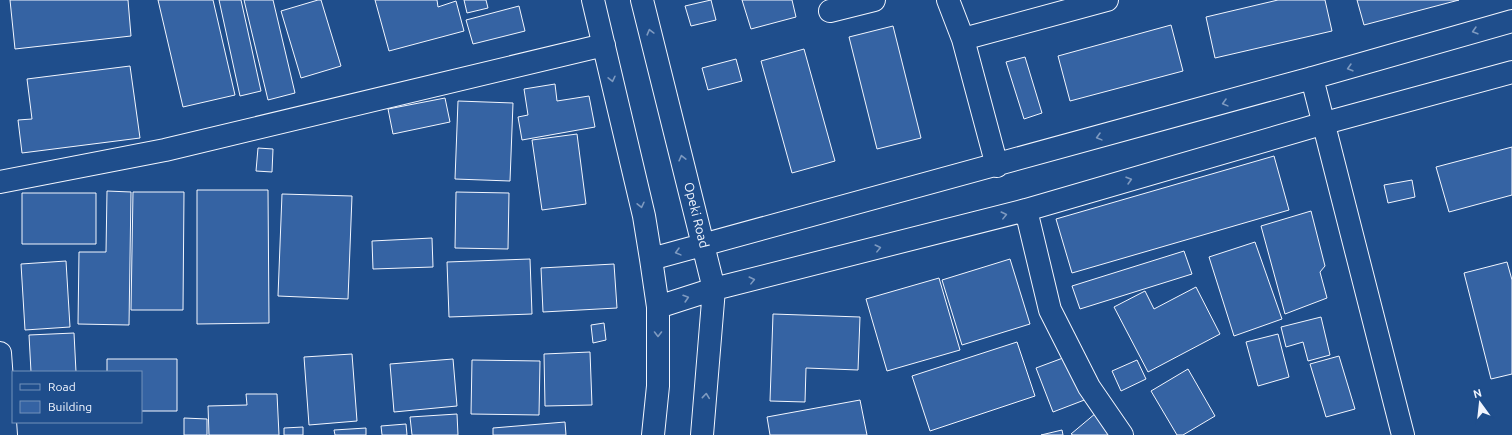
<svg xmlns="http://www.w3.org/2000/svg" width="1512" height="435" font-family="Ubuntu,sans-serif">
  <rect width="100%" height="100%" fill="#1f4e8c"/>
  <path fill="#3563a3" stroke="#f2f6ff" d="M 10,0 L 128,0 L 131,36 L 15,49 Z
    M 158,0 L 213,0 L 235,95 L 183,107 Z
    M 219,0 L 241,0 L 261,91 L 240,96 Z
    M 244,0 L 273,0 L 295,93 L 268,100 Z
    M 318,0 L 321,0 L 341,66 L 301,78 L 281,11 Z
    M 375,0 L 437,0 L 438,7 L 456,1 L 464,31 L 389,51 Z
    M 464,0 L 486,0 L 488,8 L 467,13 Z
    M 711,0 L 716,20 L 691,26 L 685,6 Z
    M 742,0 L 792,0 L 796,17 L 751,29 Z
    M 1278,0 L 1325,0 L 1332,31 L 1215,58 L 1206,17 Z
    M 1357,0 L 1459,0 L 1364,25 Z
    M 519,6 L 525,31 L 473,44 L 466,20 Z
    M 1171,25 L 1183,71 L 1070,101 L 1058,56 Z
    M 893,26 L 921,138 L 877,149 L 849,37 Z
    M 804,49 L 835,161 L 792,173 L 761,61 Z
    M 1025,57 L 1042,113 L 1024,119 L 1006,62 Z
    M 736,59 L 742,81 L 708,90 L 702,68 Z
    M 130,66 L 140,138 L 22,153 L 18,120 L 32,119 L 27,79 Z
    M 555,84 L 557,101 L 589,96 L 595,127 L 522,140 L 518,117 L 528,115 L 524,89 Z
    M 445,98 L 450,122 L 393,134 L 388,109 Z
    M 458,101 L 513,103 L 510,181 L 455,179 Z
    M 577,134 L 586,204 L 542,210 L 532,140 Z
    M 1512,147 L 1512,195 L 1449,212 L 1436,167 Z
    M 258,148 L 273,149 L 272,172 L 256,171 Z
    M 1274,156 L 1289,210 L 1072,273 L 1056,219 Z
    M 1412,180 L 1415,197 L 1388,203 L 1384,185 Z
    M 197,190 L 268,190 L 269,323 L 197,324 Z
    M 107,191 L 131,192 L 129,325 L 78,324 L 79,252 L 106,252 Z
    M 133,192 L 184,192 L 183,310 L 131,310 Z
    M 456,192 L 509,193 L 508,249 L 455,248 Z
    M 22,193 L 96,193 L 96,244 L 22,244 Z
    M 282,194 L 352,196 L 348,299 L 278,296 Z
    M 1311,211 L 1325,266 L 1320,272 L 1327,298 L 1285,314 L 1261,226 Z
    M 432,238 L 433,267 L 373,269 L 372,241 Z
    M 1255,242 L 1282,319 L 1234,336 L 1209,257 Z
    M 1184,251 L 1192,274 L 1080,309 L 1072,286 Z
    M 530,259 L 532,314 L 449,317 L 447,262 Z
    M 1010,259 L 1030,324 L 962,345 L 942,280 Z
    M 66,261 L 70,327 L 25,330 L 21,264 Z
    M 1507,262 L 1512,280 L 1512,374 L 1491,379 L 1464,273 Z
    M 614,264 L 617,308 L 543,312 L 541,268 Z
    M 939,278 L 960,350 L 887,371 L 866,299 Z
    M 1196,287 L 1220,334 L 1148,372 L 1114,307 L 1145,291 L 1154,309 Z
    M 773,314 L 860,317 L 858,370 L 806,368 L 805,402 L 770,401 Z
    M 1321,317 L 1330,355 L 1308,361 L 1303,342 L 1286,347 L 1281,327 Z
    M 604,323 L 606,340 L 593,343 L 591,325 Z
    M 74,333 L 76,372 L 31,372 L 29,335 Z
    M 1278,334 L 1289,377 L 1258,386 L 1246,342 Z
    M 1017,342 L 1035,396 L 930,431 L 912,376 Z
    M 590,352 L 592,405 L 545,406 L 544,354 Z
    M 352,354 L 357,421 L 309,425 L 304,357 Z
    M 1071,355 L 1087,399 L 1053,412 L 1036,368 Z
    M 1339,356 L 1355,409 L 1326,417 L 1310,364 Z
    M 107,359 L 177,359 L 177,411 L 141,411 L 141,372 L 107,372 Z
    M 453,359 L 457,406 L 394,412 L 390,364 Z
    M 472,360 L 540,361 L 539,415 L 471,414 Z
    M 1137,360 L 1146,379 L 1121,391 L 1112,371 Z
    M 1188,369 L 1215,416 L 1183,435 L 1177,435 L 1151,391 Z
    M 246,394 L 277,394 L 279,435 L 209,435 L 208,406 L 247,405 Z
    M 860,400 L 867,435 L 770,435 L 767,417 Z
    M 1096,413 L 1115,435 L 1073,435 L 1071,434 Z
    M 457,414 L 458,435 L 412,435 L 410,417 Z
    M 184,418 L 207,419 L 207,435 L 184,435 Z
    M 565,422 L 566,435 L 493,435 L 493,428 Z
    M 406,424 L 407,435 L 382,435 L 381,426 Z
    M 303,427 L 303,435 L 284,435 L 284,428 Z
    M 366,428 L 366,435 L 335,435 L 334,430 Z
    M 1062,430 L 1063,435 L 1041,435 Z"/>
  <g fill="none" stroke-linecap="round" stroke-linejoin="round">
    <g stroke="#f2f6ff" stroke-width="24">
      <path id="minor" d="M 593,0 L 644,216 L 651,259 L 658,307 L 658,386 L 653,435
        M 642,0 L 714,289 L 702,435
        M 948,0 L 963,39 L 997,166
        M 830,11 L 874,0
        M 963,39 L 1107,0
        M 1312,78 L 1403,435
        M 0,182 L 165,150 L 604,45
        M 1026,210 L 1050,310 L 1089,387 L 1122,435
        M 651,259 L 1312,78 L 1512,21
        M 658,307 L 714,289 L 1026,210 L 1325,123 L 1512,72
        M 0,353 L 6,435"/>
    </g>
    <use href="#minor" stroke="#1f4e8c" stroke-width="22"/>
  </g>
  <defs><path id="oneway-chevron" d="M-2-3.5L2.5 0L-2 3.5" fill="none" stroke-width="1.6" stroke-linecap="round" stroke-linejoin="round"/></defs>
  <g stroke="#7e9ac0">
    <use href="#oneway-chevron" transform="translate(1475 31) rotate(164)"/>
    <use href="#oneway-chevron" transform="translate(650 32) rotate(-105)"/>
    <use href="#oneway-chevron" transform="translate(1350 68) rotate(164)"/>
    <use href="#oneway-chevron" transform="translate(612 79) rotate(77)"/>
    <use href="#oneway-chevron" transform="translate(1225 103) rotate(165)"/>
    <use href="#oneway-chevron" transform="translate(1099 137) rotate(165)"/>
    <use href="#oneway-chevron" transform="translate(682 158) rotate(-104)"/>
    <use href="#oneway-chevron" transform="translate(1129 180) rotate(-16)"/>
    <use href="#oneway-chevron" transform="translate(641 205) rotate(77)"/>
    <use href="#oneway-chevron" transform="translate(1004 215) rotate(-14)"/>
    <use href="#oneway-chevron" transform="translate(878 248) rotate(-14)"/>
    <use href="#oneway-chevron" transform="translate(678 252) rotate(165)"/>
    <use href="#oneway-chevron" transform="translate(752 280) rotate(-14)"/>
    <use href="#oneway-chevron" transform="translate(686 298) rotate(-17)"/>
    <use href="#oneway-chevron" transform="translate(658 334) rotate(90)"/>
    <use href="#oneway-chevron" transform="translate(706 396) rotate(-84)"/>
  </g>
  <g text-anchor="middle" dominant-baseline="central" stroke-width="3" stroke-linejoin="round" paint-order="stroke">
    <g font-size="13" fill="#f2f6ff" stroke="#1f4e8c">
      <text transform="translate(697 215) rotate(76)">Opeki Road</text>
    </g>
  </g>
  <rect x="12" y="371" width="130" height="52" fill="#1f4e8c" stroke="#7391ba"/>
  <rect x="20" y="384" width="20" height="6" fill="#1f4e8c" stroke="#7391ba"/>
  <text x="48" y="391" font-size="12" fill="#f2f6ff">Road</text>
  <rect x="20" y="401" width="20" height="12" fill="#3563a3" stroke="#7391ba"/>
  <text x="48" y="411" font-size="12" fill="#f2f6ff">Building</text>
  <g transform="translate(1480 403) rotate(345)" stroke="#1f4e8c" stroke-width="3" paint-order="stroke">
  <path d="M0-3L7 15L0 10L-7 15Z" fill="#f2f6ff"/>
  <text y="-6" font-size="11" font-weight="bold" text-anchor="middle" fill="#f2f6ff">N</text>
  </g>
</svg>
